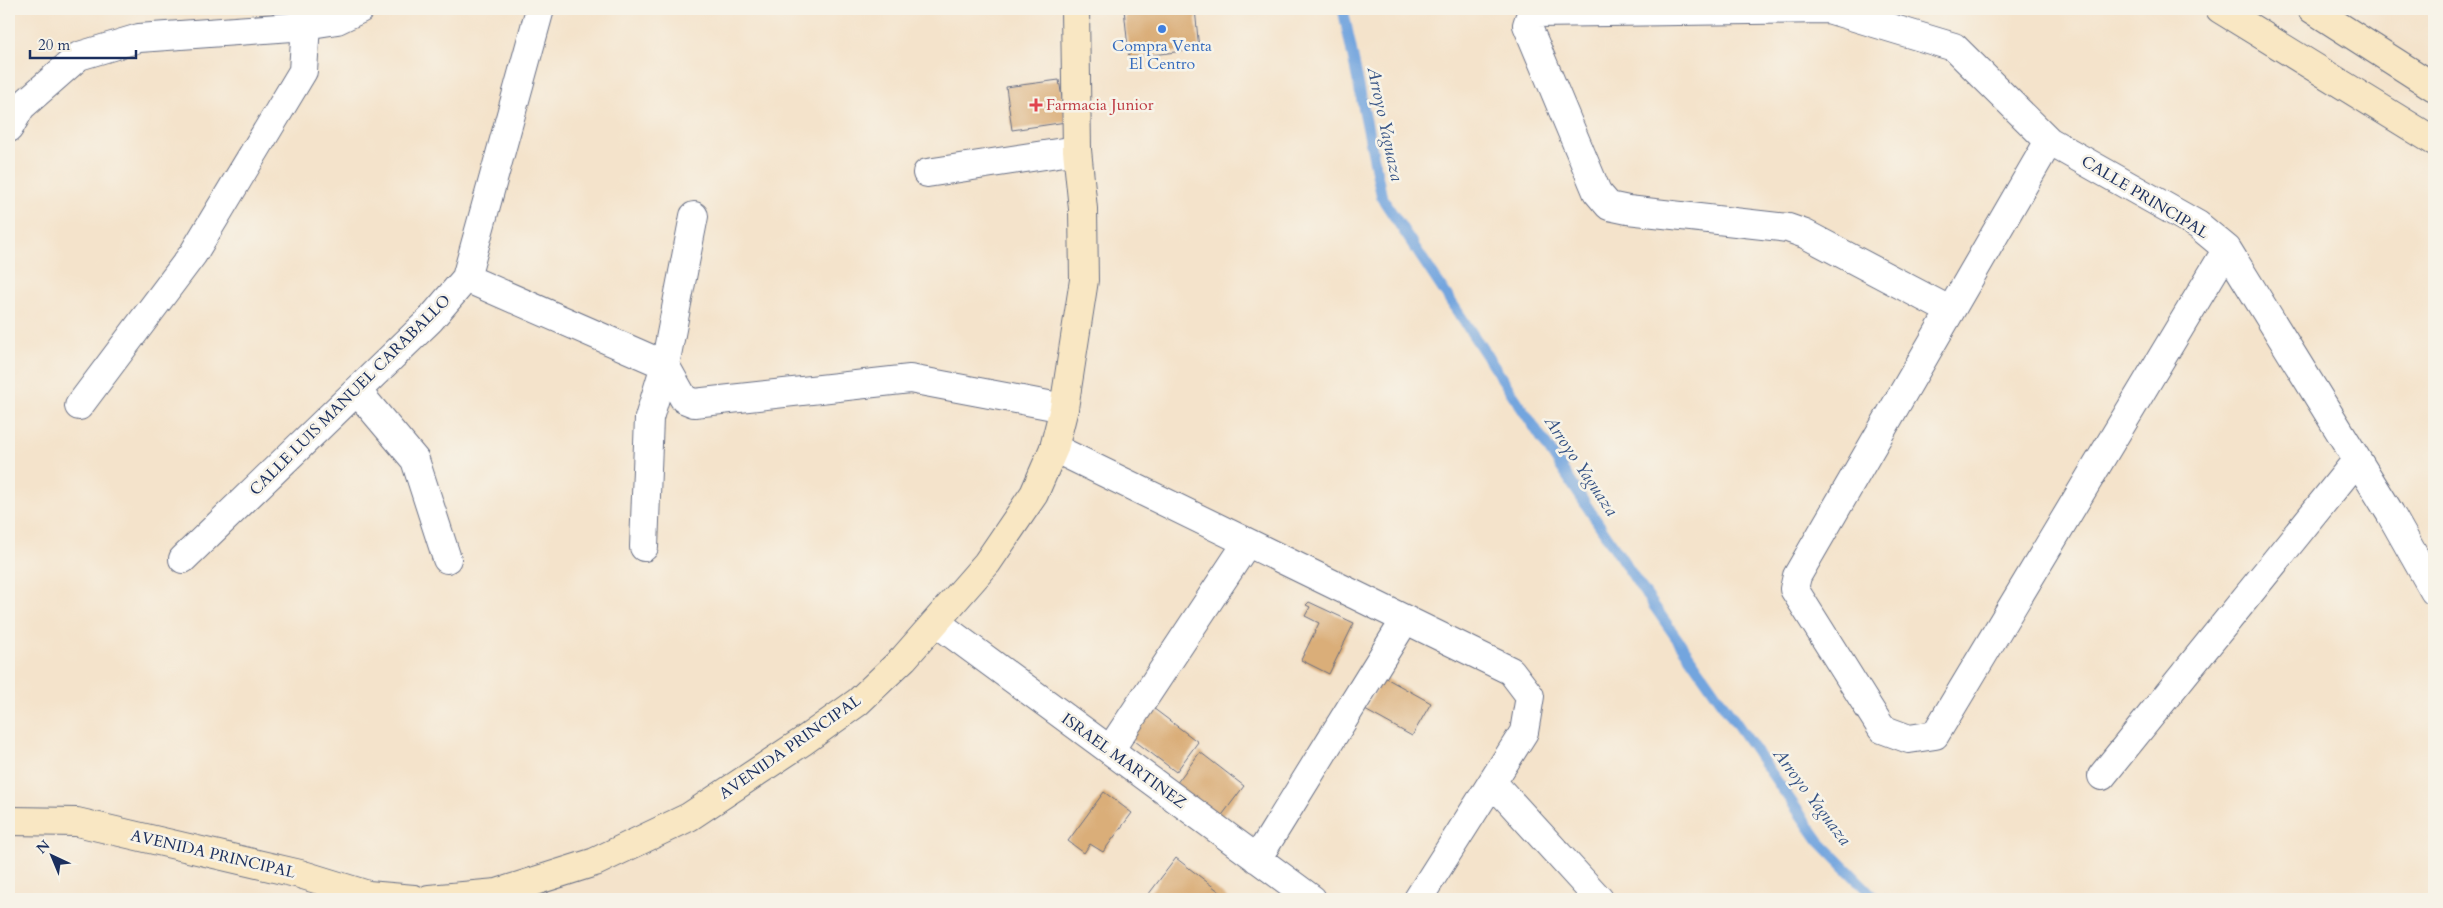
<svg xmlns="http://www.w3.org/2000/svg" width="2443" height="908" font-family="Cardo,serif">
  <rect width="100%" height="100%" fill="#f7f3e8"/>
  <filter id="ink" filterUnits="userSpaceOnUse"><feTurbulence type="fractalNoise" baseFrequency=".02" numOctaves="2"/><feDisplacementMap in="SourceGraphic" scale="10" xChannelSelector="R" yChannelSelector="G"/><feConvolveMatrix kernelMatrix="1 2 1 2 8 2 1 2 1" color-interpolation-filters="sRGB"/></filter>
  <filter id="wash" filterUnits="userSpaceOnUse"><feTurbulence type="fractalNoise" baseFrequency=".0096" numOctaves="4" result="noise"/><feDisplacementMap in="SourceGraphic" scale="20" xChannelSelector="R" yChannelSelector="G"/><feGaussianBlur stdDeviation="1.12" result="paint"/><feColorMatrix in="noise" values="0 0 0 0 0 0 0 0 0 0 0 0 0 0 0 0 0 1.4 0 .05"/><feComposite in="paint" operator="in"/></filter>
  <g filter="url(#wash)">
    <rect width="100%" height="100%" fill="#f4e3cb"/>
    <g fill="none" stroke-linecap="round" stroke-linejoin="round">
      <path stroke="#73a5de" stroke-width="11" d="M 1343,9 L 1382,198 L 1638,583 L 1819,841 L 1876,899"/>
    </g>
    <g id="blocks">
      <path fill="#daae79" d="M 1124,9 L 1195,9 L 1199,49 L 1129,58 Z
        M 1059,80 L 1066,122 L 1012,130 L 1006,87 Z
        M 1309,602 L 1354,623 L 1329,674 L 1301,660 L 1319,623 L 1305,616 L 1310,607 L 1306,605 Z
        M 1384,677 L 1431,703 L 1412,736 L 1365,710 Z
        M 1149,705 L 1198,742 L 1176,772 L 1127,735 Z
        M 1200,752 L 1244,786 L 1217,822 L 1173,788 Z
        M 1104,792 L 1132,813 L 1103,852 L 1090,844 L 1084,853 L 1068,841 Z
        M 1176,858 L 1229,899 L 1145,899 Z"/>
    </g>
  </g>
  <g filter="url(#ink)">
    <use href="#blocks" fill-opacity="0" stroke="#676e84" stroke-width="1"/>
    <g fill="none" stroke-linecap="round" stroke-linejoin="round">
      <g stroke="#676e84" stroke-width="30">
        <path id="street" d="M 1828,9 L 1954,47 L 2049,141 L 2198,225 L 2227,249 L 2390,513 L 2434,591
          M 1828,9 L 1536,13 L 1529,19 L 1527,25 L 1597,192 L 1609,206 L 1628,210 L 1788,228 L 1805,234 L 1949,310
          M 9,128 L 21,107 L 79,56 L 139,38 L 292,27 L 337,20 L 360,9
          M 2049,141 L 1797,576 L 1794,589 L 1882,729 L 1909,739 L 1935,735 L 2227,249
          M 927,173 L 1077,150
          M 466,278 L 665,365 L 684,399 L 694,403 L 910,379 L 1064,408
          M 357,391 L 415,460 L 447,559
          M 79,406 L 193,254 L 303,71 L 306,25
          M 1054,448 L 1511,671 L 1530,696 L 1524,732 L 1418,899
          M 644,547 L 649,418 L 665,365 L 694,216
          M 183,559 L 430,320 L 466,278 L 540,9
          M 937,623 L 1312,899
          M 1110,750 L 1247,543
          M 2102,776 L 2357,460
          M 1493,783 L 1599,899
          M 1257,859 L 1405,620"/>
      </g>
      <g stroke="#676e84" stroke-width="30">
        <path id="secondary" d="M 2220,9 L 2434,141
          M 2312,9 L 2434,87
          M 9,821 L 77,822 L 300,874 L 368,895 L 414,899
          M 429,899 L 497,893 L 595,862 L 689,817 L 802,742 L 858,702 L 904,658 L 987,563 L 1034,494 L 1054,448 L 1064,408 L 1084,280 L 1083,209 L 1077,150 L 1075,9"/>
      </g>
      <use href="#street" stroke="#fff" stroke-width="28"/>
      <use href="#secondary" stroke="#f9e7c3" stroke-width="28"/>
    </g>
  </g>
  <circle fill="#3f7fe0" stroke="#f7f3e8" stroke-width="2" cx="1162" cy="29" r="5"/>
  <path fill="#e0444e" stroke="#f7f3e8" stroke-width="2" d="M1033.5 97.5h5v5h5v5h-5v5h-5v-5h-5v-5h5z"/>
  <g text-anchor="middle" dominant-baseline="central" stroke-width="5" stroke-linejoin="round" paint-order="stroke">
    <g font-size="16" fill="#366cbe" stroke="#f7f3e8">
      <text x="1162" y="46">Compra Venta<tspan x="1162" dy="18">El Centro</tspan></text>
    </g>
    <g font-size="16" fill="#be3a42" stroke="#f7f3e8" text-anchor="start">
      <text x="1046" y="105">Farmacia Junior</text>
    </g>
    <g font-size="16" fill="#1b2f5e" stroke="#f7f3e8">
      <text transform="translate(2145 197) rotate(31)">CALLE PRINCIPAL</text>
      <text transform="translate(350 395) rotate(-45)">CALLE LUIS MANUEL CARABALLO</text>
      <text transform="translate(790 747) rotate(-35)">AVENIDA PRINCIPAL</text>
      <text transform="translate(1124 761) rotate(36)">ISRAEL MARTINEZ</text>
      <text transform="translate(213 854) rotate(13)">AVENIDA PRINCIPAL</text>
    </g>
    <g font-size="18" font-style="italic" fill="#355284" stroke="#f7f3e8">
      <text transform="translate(1385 124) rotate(78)">Arroyo Yaguaza</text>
      <text transform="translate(1581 466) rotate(56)">Arroyo Yaguaza</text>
      <text transform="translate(1812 797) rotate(53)">Arroyo Yaguaza</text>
    </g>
  </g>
  <rect width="2443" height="908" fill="none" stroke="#f7f3e8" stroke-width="30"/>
  <g transform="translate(52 856) rotate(316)" stroke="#f7f3e8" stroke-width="4" paint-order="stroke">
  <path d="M0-4L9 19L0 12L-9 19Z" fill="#1b2f5e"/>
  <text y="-8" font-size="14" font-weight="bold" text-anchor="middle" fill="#1b2f5e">N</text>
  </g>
  <path d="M30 50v8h106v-8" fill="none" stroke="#1b2f5e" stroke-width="2.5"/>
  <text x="38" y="50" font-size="15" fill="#1b2f5e" stroke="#f7f3e8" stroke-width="4" paint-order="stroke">20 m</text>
</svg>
